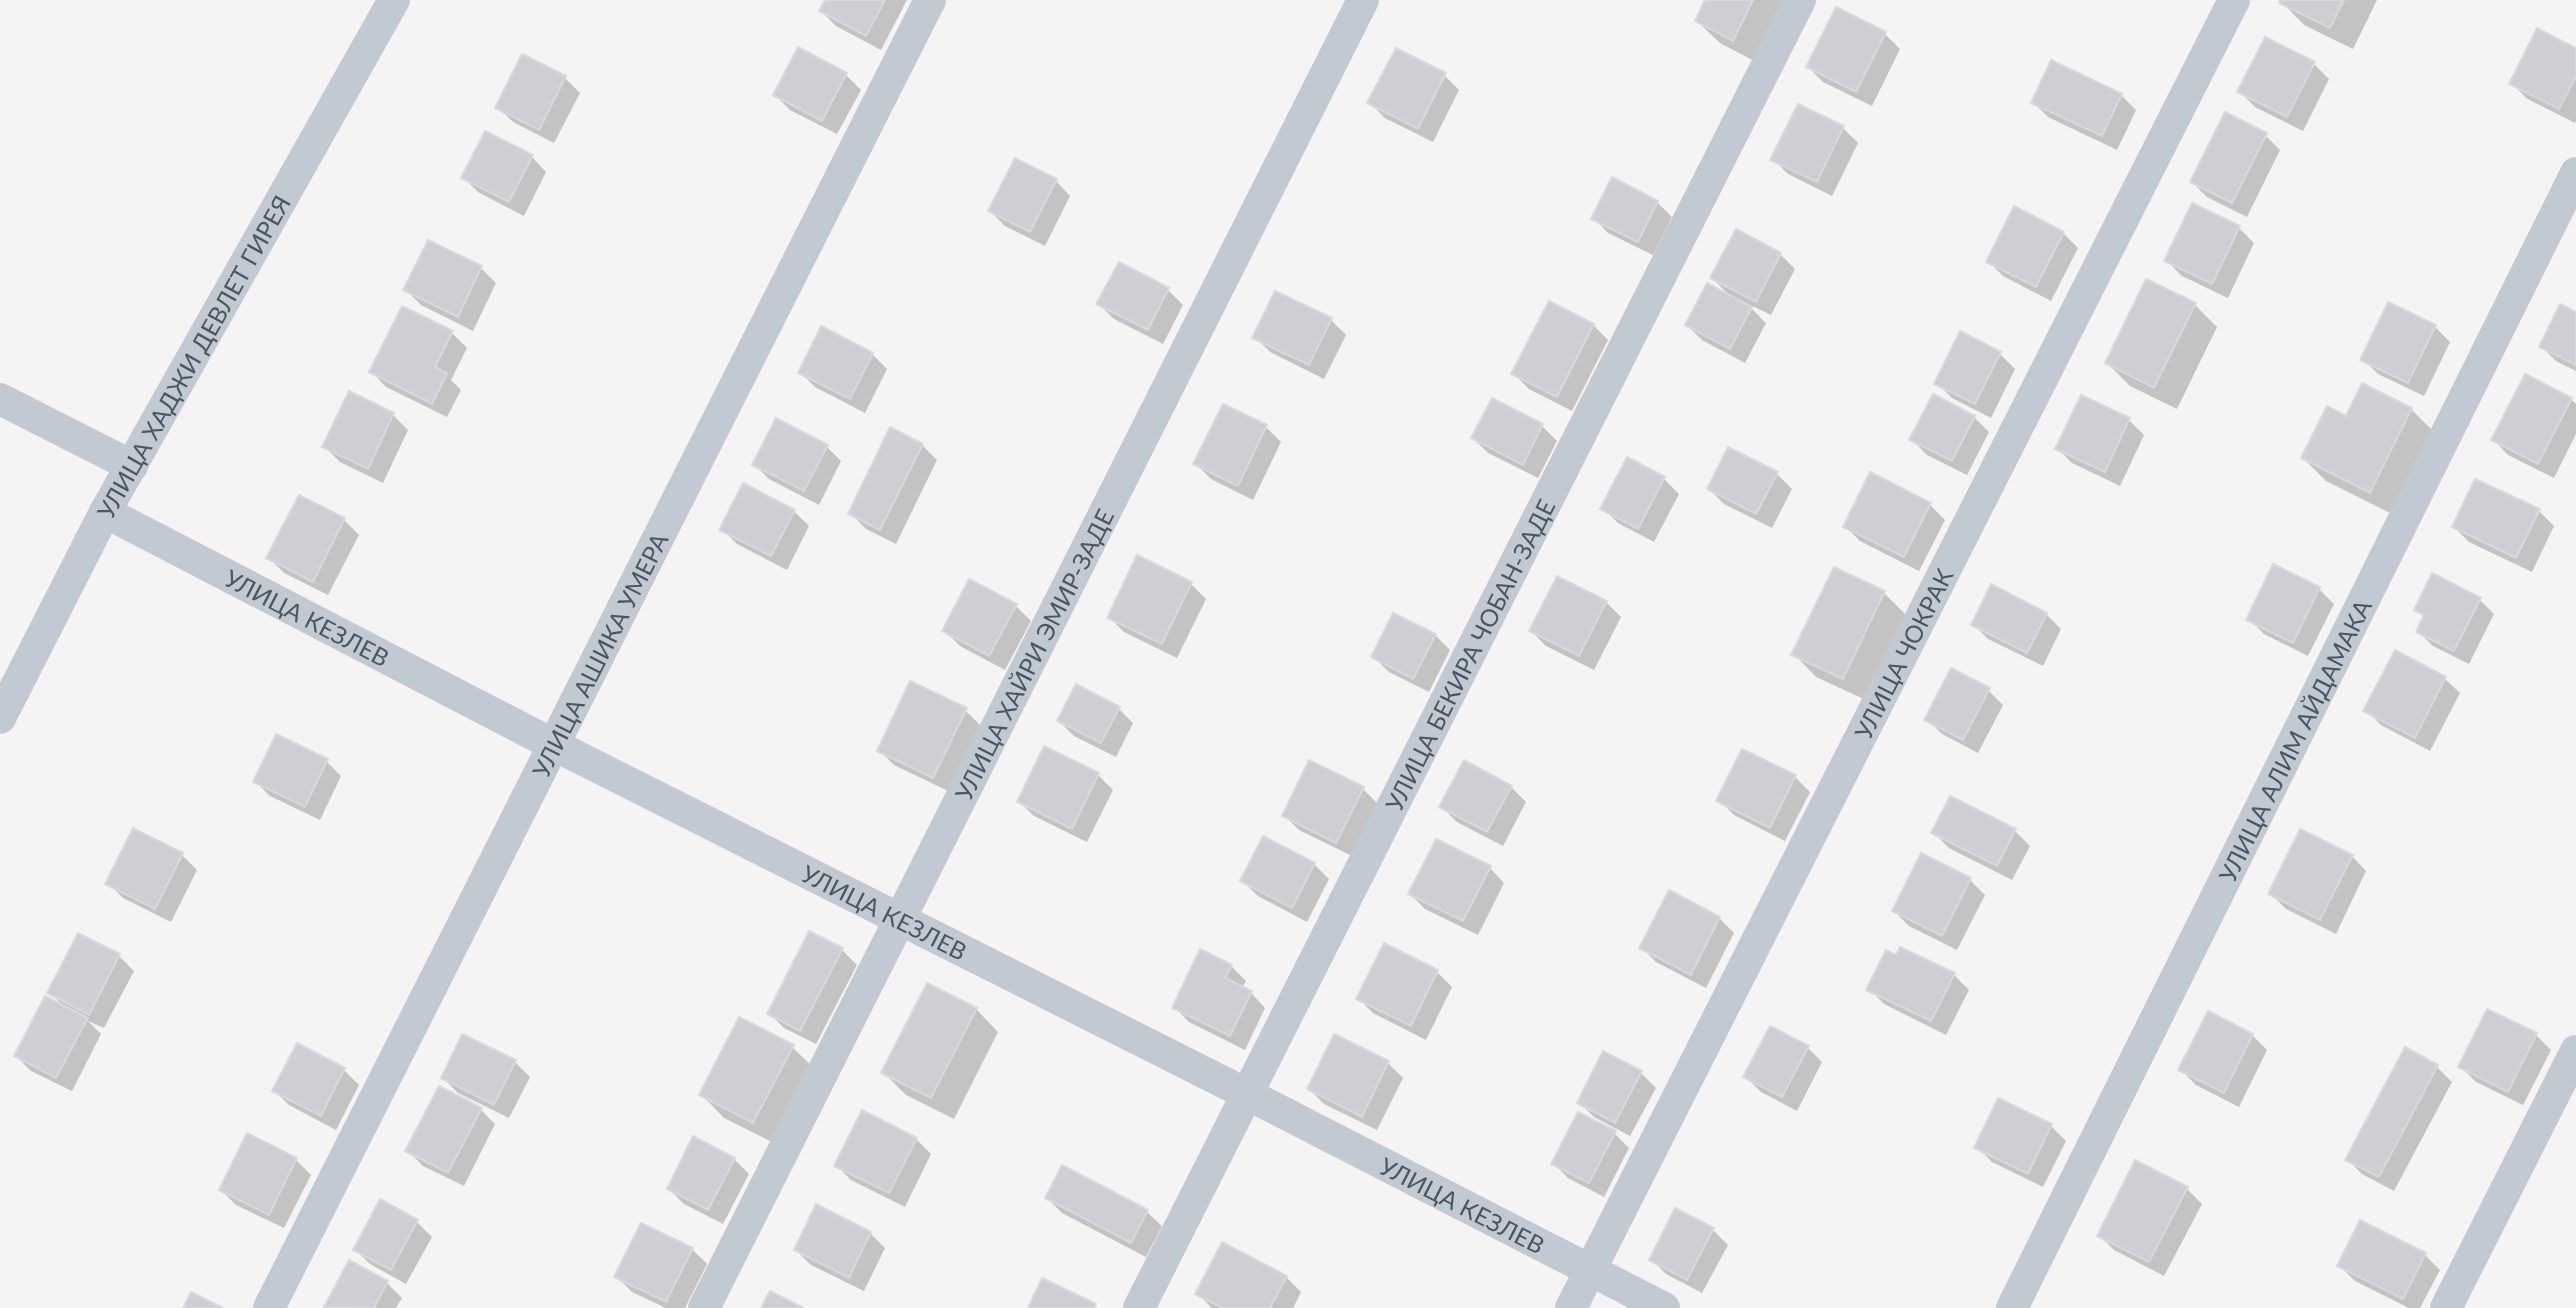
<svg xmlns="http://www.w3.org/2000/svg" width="2576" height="1308" font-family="Lato,sans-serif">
  <rect width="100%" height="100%" fill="#f5f3f3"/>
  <path fill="#0003" d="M 827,0 L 907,0 L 881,50 L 836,26 L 821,11 Z
    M 1707,0 L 1787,0 L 1756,62 L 1720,43 L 1697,21 Z
    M 2283,0 L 2377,0 L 2353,49 L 2304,25 L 2282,2 Z
    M 1837,10 L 1885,34 L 1900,49 L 1872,106 L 1823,82 L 1808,67 Z
    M 2266,40 L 2314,64 L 2329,79 L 2303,131 L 2255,107 L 2240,92 Z
    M 2576,50 L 2576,120 L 2575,123 L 2526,98 L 2512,83 Z
    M 846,75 L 861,90 L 837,134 L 790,110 L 775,95 Z
    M 1444,75 L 1459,90 L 1433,142 L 1385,118 L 1370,103 Z
    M 565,78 L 580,93 L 554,143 L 513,122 L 498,107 Z
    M 2121,95 L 2136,110 L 2117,150 L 2048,117 L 2033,102 Z
    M 1843,128 L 1858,143 L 1832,196 L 1788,174 L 1773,159 Z
    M 2265,135 L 2280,150 L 2247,217 L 2207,197 L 2192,182 Z
    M 532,157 L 546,172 L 524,216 L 478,192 L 463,177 Z
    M 1056,181 L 1070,196 L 1045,246 L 1005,226 L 990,211 Z
    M 1657,202 L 1672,217 L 1653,255 L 1608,233 L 1594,218 Z
    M 2239,228 L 2254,243 L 2228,298 L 2182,276 L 2167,261 Z
    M 2063,233 L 2078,248 L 2051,301 L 2003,276 L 1988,261 Z
    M 429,242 L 481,268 L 496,283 L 473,331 L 421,305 L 406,290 Z
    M 1780,254 L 1795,269 L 1771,315 L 1746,303 L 1766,323 L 1745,363 L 1702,340 L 1687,325 L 1731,297 L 1712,278 Z
    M 1168,290 L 1183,305 L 1163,344 L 1114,319 L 1099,304 Z
    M 2195,305 L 2217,327 L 2177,409 L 2130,386 L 2107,363 Z
    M 2576,314 L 2576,371 L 2556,361 L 2541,346 Z
    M 1331,320 L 1346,335 L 1324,379 L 1270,352 L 1255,337 Z
    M 1593,325 L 1608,340 L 1572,411 L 1529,389 L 1514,374 Z
    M 2435,327 L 2450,342 L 2424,396 L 2378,374 L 2363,359 Z
    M 452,333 L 467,348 L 451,380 L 461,390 L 447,417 L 386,387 L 372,372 Z
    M 1961,334 L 2000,354 L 2015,369 L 1991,418 L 1952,398 L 1937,383 Z
    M 872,354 L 887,369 L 865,413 L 815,387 L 800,372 Z
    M 350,394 L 393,415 L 408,430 L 383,483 L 340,462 L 325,447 Z
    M 2571,399 L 2576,404 L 2576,434 L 2554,478 L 2508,455 L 2494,440 Z
    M 1492,401 L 1542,426 L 1557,441 L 1538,478 L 1488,453 L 1473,438 Z
    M 1224,407 L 1266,427 L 1281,442 L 1253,500 L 1211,479 L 1196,464 Z
    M 2411,409 L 2434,432 L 2392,514 L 2326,481 L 2303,458 L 2346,418 Z
    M 1974,417 L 1989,432 L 1967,475 L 1927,455 L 1912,440 Z
    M 2129,420 L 2144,435 L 2120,486 L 2072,463 L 2057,448 Z
    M 922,445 L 937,460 L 896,544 L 866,529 L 851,514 Z
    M 826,446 L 841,461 L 819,505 L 769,479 L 754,464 Z
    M 1628,460 L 1664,479 L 1679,494 L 1654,542 L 1618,523 L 1603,508 Z
    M 1777,474 L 1792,489 L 1772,528 L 1724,504 L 1709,489 Z
    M 1871,475 L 1930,505 L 1945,520 L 1919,571 L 1860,541 L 1845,526 Z
    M 794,511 L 809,526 L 787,570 L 737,544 L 722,529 Z
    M 2539,511 L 2554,526 L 2532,572 L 2469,542 L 2454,527 Z
    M 344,520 L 359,535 L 328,595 L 284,573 L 269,558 Z
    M 1138,558 L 1191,584 L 1206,599 L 1177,658 L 1124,632 L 1109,617 Z
    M 1835,570 L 1884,593 L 1907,616 L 1866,700 L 1816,677 L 1794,654 Z
    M 2319,589 L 2334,604 L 2308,656 L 2264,634 L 2249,619 Z
    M 2479,599 L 2494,614 L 2469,664 L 2433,646 L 2418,631 L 2425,618 L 2416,609 Z
    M 1606,602 L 1621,617 L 1594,670 L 1546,646 L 1531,631 Z
    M 1016,606 L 1031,621 L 1005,670 L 960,646 L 945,631 Z
    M 2046,614 L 2061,629 L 2043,666 L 1988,639 L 1973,624 Z
    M 1435,635 L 1450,650 L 1429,692 L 1389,672 L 1374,657 Z
    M 2445,679 L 2460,693 L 2430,751 L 2381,725 L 2366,710 Z
    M 1988,690 L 2003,705 L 1978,753 L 1942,734 L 1927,719 Z
    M 1118,708 L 1133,723 L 1116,757 L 1074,736 L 1059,721 Z
    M 965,710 L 980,725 L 948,791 L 894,765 L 879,750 Z
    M 1045,749 L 1098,775 L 1113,790 L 1087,842 L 1034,816 L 1019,801 Z
    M 326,761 L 341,776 L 320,820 L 270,796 L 255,781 Z
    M 1795,777 L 1810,792 L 1785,841 L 1734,815 L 1719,800 Z
    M 1511,787 L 1526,802 L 1503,846 L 1457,822 L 1442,807 Z
    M 1363,789 L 1378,804 L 1352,856 L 1299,830 L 1284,815 Z
    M 2015,831 L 2030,846 L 2012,880 L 1949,848 L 1934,833 Z
    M 182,855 L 197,870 L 171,922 L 123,898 L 108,883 Z
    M 2352,856 L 2366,871 L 2336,934 L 2286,909 L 2271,894 Z
    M 1314,864 L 1329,879 L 1307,922 L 1258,896 L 1243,881 Z
    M 1490,868 L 1504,883 L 1478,935 L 1425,909 L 1410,894 Z
    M 1970,880 L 1985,895 L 1957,950 L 1909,926 L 1894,911 Z
    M 1719,918 L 1734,933 L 1706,988 L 1656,962 L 1641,947 Z
    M 79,935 L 119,956 L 134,971 L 104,1028 L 88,1021 L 101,1034 L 72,1091 L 31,1071 L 16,1056 L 64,1007 L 50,993 Z
    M 1385,946 L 1437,972 L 1452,987 L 1426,1040 L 1373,1013 L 1358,998 Z
    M 842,950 L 857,965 L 816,1044 L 784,1028 L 769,1013 Z
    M 1231,966 L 1246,981 L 1242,988 L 1251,993 L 1265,1008 L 1245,1050 L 1189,1022 L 1174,1007 Z
    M 1954,975 L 1969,990 L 1946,1035 L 1884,1004 L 1869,989 Z
    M 976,1009 L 998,1032 L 954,1119 L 906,1095 L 884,1073 Z
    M 2252,1035 L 2267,1050 L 2239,1107 L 2196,1085 L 2181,1070 Z
    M 2536,1035 L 2551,1050 L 2523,1105 L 2476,1082 L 2461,1067 Z
    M 1335,1037 L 1388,1063 L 1403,1078 L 1377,1130 L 1324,1104 L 1309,1089 Z
    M 792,1047 L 815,1069 L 776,1144 L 724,1118 L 702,1095 Z
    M 1807,1047 L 1822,1062 L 1797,1111 L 1761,1092 L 1746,1077 Z
    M 2406,1050 L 2437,1067 L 2452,1082 L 2394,1191 L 2362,1174 L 2347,1159 Z
    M 515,1062 L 530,1077 L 509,1118 L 458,1093 L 443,1078 Z
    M 344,1070 L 359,1085 L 336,1130 L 289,1105 L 274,1090 Z
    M 1641,1073 L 1656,1088 L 1630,1136 L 1594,1117 L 1579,1102 Z
    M 480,1109 L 495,1124 L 464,1186 L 423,1166 L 408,1151 Z
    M 2051,1126 L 2066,1141 L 2043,1187 L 1992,1162 L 1977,1147 Z
    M 1614,1133 L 1629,1148 L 1604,1197 L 1568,1178 L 1553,1163 Z
    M 916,1139 L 931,1154 L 905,1207 L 851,1180 L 836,1165 Z
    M 734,1159 L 749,1174 L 723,1224 L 684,1204 L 669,1189 Z
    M 296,1160 L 311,1175 L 284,1228 L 236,1205 L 221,1190 Z
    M 2187,1189 L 2202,1204 L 2164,1276 L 2114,1250 L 2099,1235 Z
    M 1047,1198 L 1147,1212 L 1162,1226 L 1146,1257 L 1062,1213 Z
    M 417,1222 L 432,1237 L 406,1284 L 370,1264 L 355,1249 Z
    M 1713,1230 L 1728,1245 L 1702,1293 L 1666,1274 L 1651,1259 Z
    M 870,1233 L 885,1248 L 864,1291 L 811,1265 L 796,1250 Z
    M 692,1249 L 707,1264 L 685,1308 L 666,1308 L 632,1292 L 617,1277 Z
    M 2425,1255 L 2440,1270 L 2420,1308 L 2409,1308 L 2355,1281 L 2340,1266 Z
    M 1286,1277 L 1301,1292 L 1293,1308 L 1212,1308 L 1198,1294 Z
    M 387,1283 L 402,1298 L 396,1308 L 327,1307 Z"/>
  <path fill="#cdcfd5" stroke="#d7d9de" stroke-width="2" d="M 825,0 L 885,0 L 866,36 L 819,11 Z
    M 1705,0 L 1753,0 L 1733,41 L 1695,21 Z
    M 2280,0 L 2344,0 L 2330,28 L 2279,3 Z
    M 1836,7 L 1886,32 L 1856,92 L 1806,67 Z
    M 2537,28 L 2576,48 L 2576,76 L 2559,109 L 2509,84 Z
    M 2265,37 L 2315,62 L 2287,117 L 2237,92 Z
    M 798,47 L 847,73 L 822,121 L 773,95 Z
    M 1396,48 L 1446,73 L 1418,129 L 1367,103 Z
    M 522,54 L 566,76 L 539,130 L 495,108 Z
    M 2051,60 L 2122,94 L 2102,136 L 2031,103 Z
    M 1798,104 L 1844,126 L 1817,182 L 1770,160 Z
    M 2225,112 L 2267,133 L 2232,203 L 2190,182 Z
    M 485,131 L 533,155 L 509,202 L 461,178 Z
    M 1015,158 L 1057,179 L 1030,232 L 988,211 Z
    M 1612,177 L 1658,201 L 1638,242 L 1591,219 Z
    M 2192,203 L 2240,226 L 2212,284 L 2164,261 Z
    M 2014,206 L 2064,232 L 2036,287 L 1986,262 Z
    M 1736,229 L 1781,253 L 1756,302 L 1710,278 Z
    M 428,240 L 482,266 L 458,317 L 403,290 Z
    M 1119,262 L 1169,288 L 1148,330 L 1096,304 Z
    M 2146,279 L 2196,303 L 2154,388 L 2105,363 Z
    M 1707,283 L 1752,307 L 1730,349 L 1685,325 Z
    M 1275,291 L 1332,318 L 1309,365 L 1252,338 Z
    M 1549,301 L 1594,324 L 1557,397 L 1511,374 Z
    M 2388,302 L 2436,325 L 2408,383 L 2360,360 Z
    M 2560,304 L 2576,312 L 2576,365 L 2539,347 Z
    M 402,306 L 453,331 L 435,367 L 447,373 L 432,404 L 369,372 Z
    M 821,326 L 873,353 L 850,399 L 798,373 Z
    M 1960,331 L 2001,352 L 1975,404 L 1934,384 Z
    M 2525,374 L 2572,398 L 2538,464 L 2491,440 Z
    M 2362,383 L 2412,408 L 2370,493 L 2301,458 L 2327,406 L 2346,416 Z
    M 349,391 L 394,413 L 368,469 L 322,447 Z
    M 1933,394 L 1975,416 L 1952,461 L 1909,440 Z
    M 2081,395 L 2130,418 L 2105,472 L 2055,449 Z
    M 1492,398 L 1543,424 L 1523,465 L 1471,438 Z
    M 1223,404 L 1267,425 L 1238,486 L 1193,464 Z
    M 776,418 L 828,445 L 804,491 L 752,465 Z
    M 890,427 L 923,444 L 880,530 L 848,514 Z
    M 1728,447 L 1778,472 L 1756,514 L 1707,489 Z
    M 1627,457 L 1665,477 L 1638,529 L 1600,509 Z
    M 1870,472 L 1931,503 L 1904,557 L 1843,527 Z
    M 2475,479 L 2540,509 L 2516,558 L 2452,527 Z
    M 743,483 L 795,510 L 771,556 L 719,530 Z
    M 299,495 L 345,518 L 313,582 L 266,558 Z
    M 1137,555 L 1192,582 L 1162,644 L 1107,618 Z
    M 2273,564 L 2320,587 L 2293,643 L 2246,620 Z
    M 1834,567 L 1885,591 L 1843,679 L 1791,655 Z
    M 2432,573 L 2481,598 L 2454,651 L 2416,632 L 2424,615 L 2414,610 Z
    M 1557,576 L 1607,601 L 1579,656 L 1529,631 Z
    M 969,579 L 1017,604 L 989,656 L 942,631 Z
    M 1991,584 L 2047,613 L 2027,653 L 1971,625 Z
    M 1393,613 L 1436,634 L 1413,679 L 1371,657 Z
    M 2395,650 L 2446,677 L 2415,738 L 2363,711 Z
    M 1951,668 L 1990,688 L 1963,740 L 1924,720 Z
    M 910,681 L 967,708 L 933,778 L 877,751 Z
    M 1076,684 L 1120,707 L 1101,743 L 1057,721 Z
    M 276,734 L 328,759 L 305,807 L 253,782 Z
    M 1044,746 L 1099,773 L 1072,829 L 1017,802 Z
    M 1742,749 L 1796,775 L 1770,828 L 1716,801 Z
    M 1309,760 L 1364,787 L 1336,843 L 1282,816 Z
    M 1464,760 L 1512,786 L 1487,832 L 1439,807 Z
    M 1950,796 L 2016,829 L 1997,866 L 1931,833 Z
    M 133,828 L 183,853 L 155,909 L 105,884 Z
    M 2300,829 L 2353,855 L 2320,920 L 2268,894 Z
    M 1263,836 L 1315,863 L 1292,908 L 1240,881 Z
    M 1436,839 L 1491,866 L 1463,921 L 1408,894 Z
    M 1921,853 L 1971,878 L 1942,936 L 1892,911 Z
    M 1669,890 L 1720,917 L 1691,975 L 1639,948 Z
    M 809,931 L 843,948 L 800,1031 L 767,1014 Z
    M 78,933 L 120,954 L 89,1015 L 47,993 Z
    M 1384,943 L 1438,970 L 1411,1026 L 1356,999 Z
    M 1900,947 L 1955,973 L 1931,1021 L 1866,990 L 1886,950 L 1896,955 Z
    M 1200,949 L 1232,965 L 1225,978 L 1252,991 L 1230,1036 L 1172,1008 Z
    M 927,983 L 977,1008 L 931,1098 L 881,1073 Z
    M 45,996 L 88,1018 L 56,1078 L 14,1056 Z
    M 2487,1009 L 2537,1033 L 2508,1092 L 2458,1067 Z
    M 2208,1011 L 2253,1034 L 2224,1093 L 2178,1070 Z
    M 739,1017 L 794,1045 L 753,1123 L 699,1095 Z
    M 1770,1026 L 1809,1046 L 1782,1097 L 1743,1077 Z
    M 462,1034 L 516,1060 L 494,1105 L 441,1078 Z
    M 1334,1034 L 1389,1061 L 1362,1117 L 1307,1089 Z
    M 297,1043 L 345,1068 L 321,1116 L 272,1091 Z
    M 2405,1047 L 2438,1065 L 2379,1177 L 2345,1160 Z
    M 1603,1051 L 1642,1071 L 1615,1123 L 1577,1103 Z
    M 439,1086 L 482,1108 L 448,1173 L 405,1151 Z
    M 1998,1098 L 2052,1124 L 2028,1174 L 1974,1148 Z
    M 862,1110 L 917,1138 L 889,1193 L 834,1166 Z
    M 1578,1112 L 1616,1131 L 1589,1183 L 1551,1164 Z
    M 247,1133 L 297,1158 L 269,1215 L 219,1190 Z
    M 693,1136 L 735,1158 L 708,1210 L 667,1189 Z
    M 2135,1160 L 2188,1187 L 2149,1262 L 2097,1236 Z
    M 1062,1165 L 1148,1210 L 1131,1243 L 1045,1198 Z
    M 380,1199 L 418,1220 L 391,1270 L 353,1250 Z
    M 816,1204 L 871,1232 L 849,1278 L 794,1250 Z
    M 1675,1208 L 1714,1228 L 1687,1280 L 1649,1260 Z
    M 2360,1220 L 2426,1253 L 2403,1299 L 2337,1266 Z
    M 641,1223 L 693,1248 L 666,1302 L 614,1277 Z
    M 1222,1242 L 1287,1276 L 1270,1308 L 1222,1308 L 1195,1294 Z
    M 349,1260 L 388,1281 L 374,1308 L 324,1307 Z
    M 1042,1278 L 1096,1304 L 1094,1308 L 1028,1308 Z
    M 770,1291 L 804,1308 L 761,1308 Z
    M 191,1292 L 223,1308 L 183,1308 Z"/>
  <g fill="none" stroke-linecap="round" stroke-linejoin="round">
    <g stroke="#c1cad2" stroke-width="32">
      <path d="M 0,399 L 132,466"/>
      <path id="s1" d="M 105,512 L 554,745 L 1247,1094 L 1664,1308"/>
      <path id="s2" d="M 0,718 L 105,512 L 394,0"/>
      <path id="s3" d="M 269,1308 L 930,0"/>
      <path id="s4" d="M 704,1308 L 1363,0"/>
      <path id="s5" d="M 1139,1308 L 1800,0"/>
      <path id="s6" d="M 1571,1308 L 2234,0"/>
      <path id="s7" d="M 2012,1308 L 2576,173"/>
      <path d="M 2446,1308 L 2576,1051"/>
    </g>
  </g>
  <g text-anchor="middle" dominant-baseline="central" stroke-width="7" stroke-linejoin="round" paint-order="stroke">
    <g font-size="24" fill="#4a5661" stroke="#fff">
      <text stroke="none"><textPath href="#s2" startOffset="410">УЛИЦА ХАДЖИ ДЕВЛЕТ ГИРЕЯ</textPath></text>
      <text stroke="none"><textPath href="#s1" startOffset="228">УЛИЦА КЕЗЛЕВ</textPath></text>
      <text stroke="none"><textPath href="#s3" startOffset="732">УЛИЦА АШИКА УМЕРА</textPath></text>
      <text stroke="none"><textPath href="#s5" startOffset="732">УЛИЦА БЕКИРА ЧОБАН-ЗАДЕ</textPath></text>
      <text stroke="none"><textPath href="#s6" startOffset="734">УЛИЦА ЧОКРАК</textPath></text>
      <text stroke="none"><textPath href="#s4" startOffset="732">УЛИЦА ХАЙРИ ЭМИР-ЗАДЕ</textPath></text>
      <text stroke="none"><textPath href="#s7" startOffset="634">УЛИЦА АЛИМ АЙДАМАКА</textPath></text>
      <text stroke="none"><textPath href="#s1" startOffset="876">УЛИЦА КЕЗЛЕВ</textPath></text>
      <text stroke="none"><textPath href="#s1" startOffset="1524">УЛИЦА КЕЗЛЕВ</textPath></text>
    </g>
  </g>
</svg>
